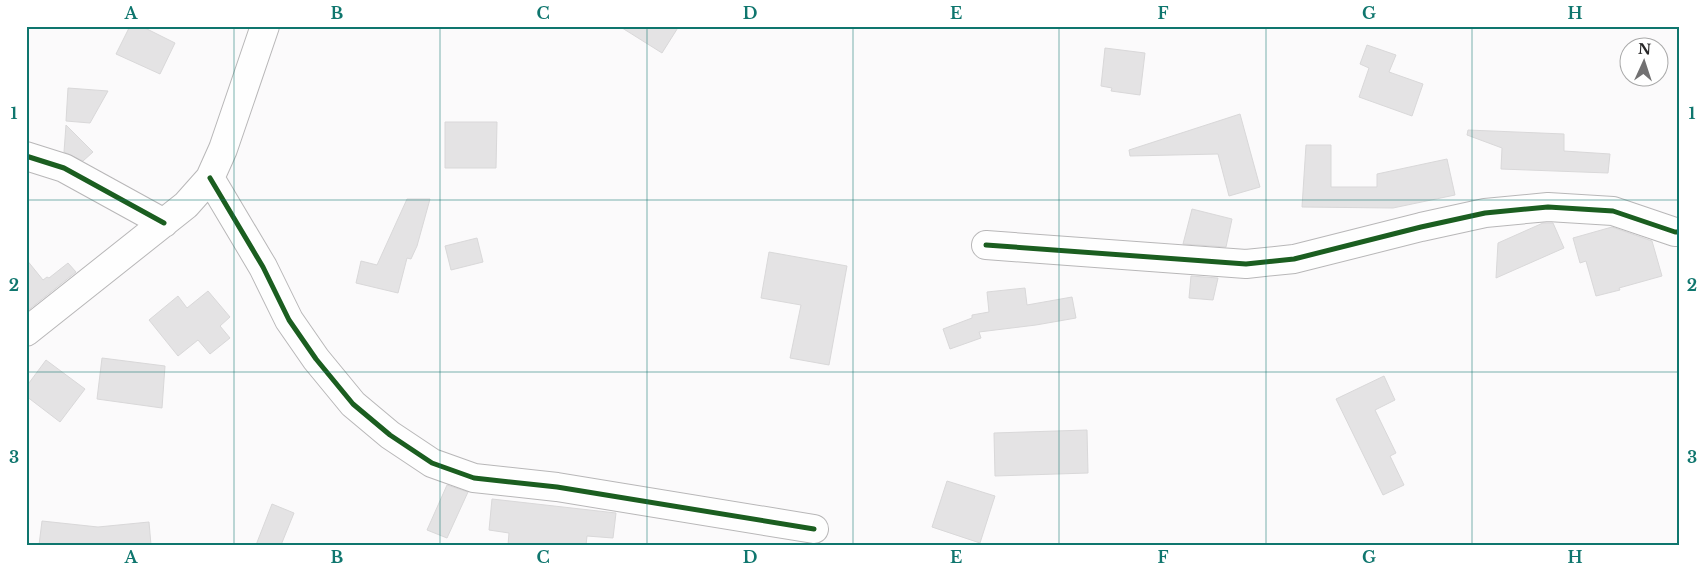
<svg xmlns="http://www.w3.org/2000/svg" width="1706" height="571" font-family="'Libre Baskerville',serif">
  <rect width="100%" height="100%" fill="#fbfafb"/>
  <path fill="#e4e3e4" stroke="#d9d8d9" d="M 130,26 L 141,26 L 175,43 L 160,74 L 116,54 Z
    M 619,26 L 679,26 L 662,53 Z
    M 1367,45 L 1396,55 L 1389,72 L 1423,84 L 1412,116 L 1359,97 L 1369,68 L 1360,64 Z
    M 1105,48 L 1145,53 L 1140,95 L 1111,91 L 1112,88 L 1101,86 Z
    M 68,88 L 108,91 L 90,123 L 66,121 Z
    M 1240,114 L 1260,187 L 1229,196 L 1218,154 L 1130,156 L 1129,150 Z
    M 445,122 L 497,122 L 496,168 L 445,168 Z
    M 66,125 L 93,152 L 83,161 L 64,152 Z
    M 1468,130 L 1564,134 L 1564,151 L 1610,154 L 1608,173 L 1501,169 L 1502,148 L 1467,135 Z
    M 1306,145 L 1331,145 L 1331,187 L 1377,187 L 1377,174 L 1447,159 L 1455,195 L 1393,208 L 1302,207 Z
    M 407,199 L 430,199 L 417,246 L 411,259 L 407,258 L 398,293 L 356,283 L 361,261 L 377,265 Z
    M 1192,209 L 1232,219 L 1226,247 L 1183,244 Z
    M 1543,223 L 1553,223 L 1564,248 L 1496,278 L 1498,243 Z
    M 1612,227 L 1652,241 L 1662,276 L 1619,288 L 1620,290 L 1596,296 L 1586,261 L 1580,263 L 1573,238 Z
    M 477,238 L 483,262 L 451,270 L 445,246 Z
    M 769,252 L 847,266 L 829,365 L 790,358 L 801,305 L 761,298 Z
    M 26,259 L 43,280 L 47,277 L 49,278 L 68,263 L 76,272 L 26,312 Z
    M 1191,276 L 1218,278 L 1213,300 L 1189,298 Z
    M 1025,288 L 1027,305 L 1072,297 L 1076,318 L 1036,325 L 979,332 L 981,338 L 950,349 L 943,329 L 972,318 L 972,315 L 989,312 L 987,292 Z
    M 208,291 L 230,317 L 220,326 L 230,338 L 210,354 L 198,340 L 178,356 L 149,320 L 178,296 L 187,308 Z
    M 102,358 L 165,366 L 162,408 L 97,399 Z
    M 46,360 L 85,389 L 60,422 L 26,396 L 26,387 Z
    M 1384,376 L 1395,400 L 1375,410 L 1396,453 L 1390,456 L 1404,485 L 1383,495 L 1336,399 Z
    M 1087,430 L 1088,473 L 995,476 L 994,433 Z
    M 947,481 L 995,496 L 980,543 L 932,527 Z
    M 447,485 L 468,492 L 447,538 L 427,530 Z
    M 492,499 L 616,513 L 613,538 L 587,536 L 586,545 L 508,545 L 509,533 L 489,530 Z
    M 272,504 L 294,513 L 281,545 L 256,545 Z
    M 42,521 L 98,527 L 149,522 L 151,545 L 39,545 Z"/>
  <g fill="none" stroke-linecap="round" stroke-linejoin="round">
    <g stroke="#b8b7b8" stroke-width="30">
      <path id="minor" d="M 26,156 L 64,168 L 164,223
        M 210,178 L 263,267 L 289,320 L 316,359 L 353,404 L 390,435 L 432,463 L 474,478 L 557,487 L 814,529
        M 986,245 L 1246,264 L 1294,259 L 1421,227 L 1485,213 L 1548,207 L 1613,211 L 1675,232 L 1680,232
        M 26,332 L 186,205 L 210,178 L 223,149 L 265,26"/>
    </g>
    <use href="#minor" stroke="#fefefe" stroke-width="28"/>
    <g stroke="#fff" stroke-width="8">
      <path id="cycleway" d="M 26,156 L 64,168 L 164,223
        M 210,178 L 263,267 L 289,320 L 316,359 L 353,404 L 390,435 L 432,463 L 474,478 L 557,487 L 814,529
        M 986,245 L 1246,264 L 1294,259 L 1421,227 L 1485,213 L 1548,207 L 1613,211 L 1675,232 L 1680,232"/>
    </g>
    <use href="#cycleway" stroke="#1b5e20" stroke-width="5"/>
  </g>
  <path fill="none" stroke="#0f766e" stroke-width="1" stroke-opacity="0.55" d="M 234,26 L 234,545M 440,26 L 440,545M 647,26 L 647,545M 853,26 L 853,545M 1059,26 L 1059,545M 1266,26 L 1266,545M 1472,26 L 1472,545M 26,200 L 1680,200M 26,372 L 1680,372"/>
  <rect width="1706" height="571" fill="none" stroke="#ffffff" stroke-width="55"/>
  <g transform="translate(1644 62) rotate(3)"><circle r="24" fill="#ffffff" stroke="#a9a9a9"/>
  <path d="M0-4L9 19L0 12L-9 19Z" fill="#727172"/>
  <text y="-8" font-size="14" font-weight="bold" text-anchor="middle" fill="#282728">N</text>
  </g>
  <rect x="28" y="28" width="1650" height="516" fill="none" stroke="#0f766e" stroke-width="2"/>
  <g font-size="16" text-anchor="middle" font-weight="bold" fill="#0f766e">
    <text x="131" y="19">A</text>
    <text x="337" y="19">B</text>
    <text x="543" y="19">C</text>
    <text x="750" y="19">D</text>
    <text x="956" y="19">E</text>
    <text x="1163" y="19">F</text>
    <text x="1369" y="19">G</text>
    <text x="1575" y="19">H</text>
    <text x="14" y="119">1</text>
    <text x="1692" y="119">1</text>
    <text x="14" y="291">2</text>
    <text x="1692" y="291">2</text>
    <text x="14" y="463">3</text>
    <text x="1692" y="463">3</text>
    <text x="131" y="563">A</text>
    <text x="337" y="563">B</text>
    <text x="543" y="563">C</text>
    <text x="750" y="563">D</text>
    <text x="956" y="563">E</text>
    <text x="1163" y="563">F</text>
    <text x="1369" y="563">G</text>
    <text x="1575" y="563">H</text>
  </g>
</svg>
